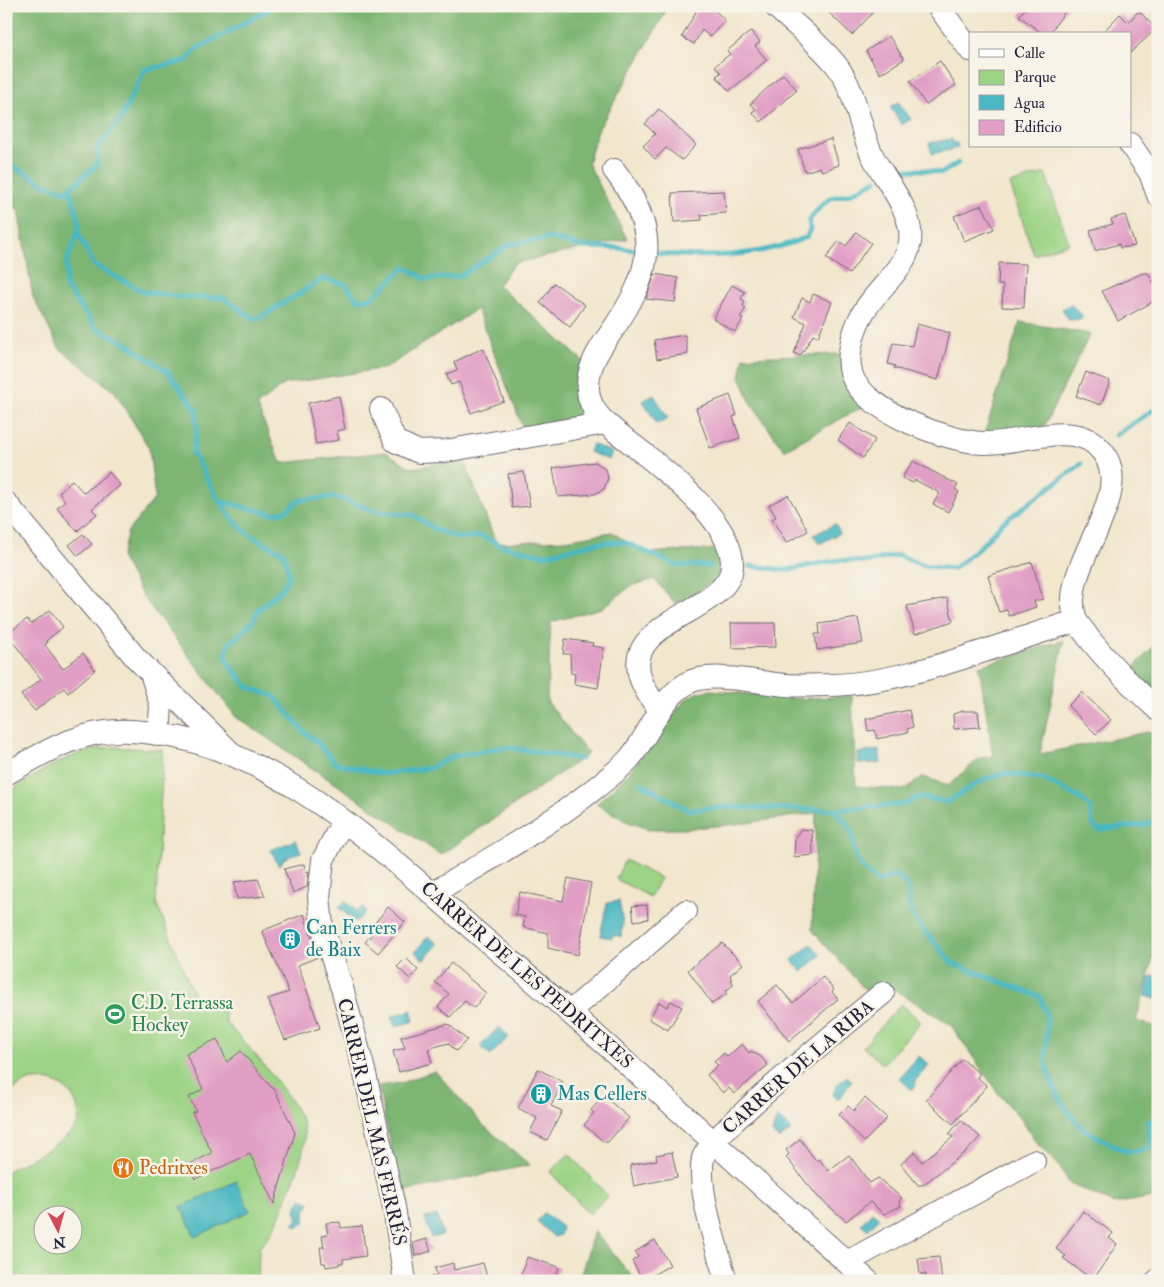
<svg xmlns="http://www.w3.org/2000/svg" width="1164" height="1287" font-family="'IM FELL Double Pica',serif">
  <rect width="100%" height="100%" fill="#f7f3e8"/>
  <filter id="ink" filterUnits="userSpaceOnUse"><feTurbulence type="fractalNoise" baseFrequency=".02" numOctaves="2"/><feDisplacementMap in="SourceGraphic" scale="10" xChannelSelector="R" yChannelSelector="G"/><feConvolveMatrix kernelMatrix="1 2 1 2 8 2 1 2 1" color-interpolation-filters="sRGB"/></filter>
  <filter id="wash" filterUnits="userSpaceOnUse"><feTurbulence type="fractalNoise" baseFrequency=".0096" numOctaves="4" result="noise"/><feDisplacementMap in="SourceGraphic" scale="20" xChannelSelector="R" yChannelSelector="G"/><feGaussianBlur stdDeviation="1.12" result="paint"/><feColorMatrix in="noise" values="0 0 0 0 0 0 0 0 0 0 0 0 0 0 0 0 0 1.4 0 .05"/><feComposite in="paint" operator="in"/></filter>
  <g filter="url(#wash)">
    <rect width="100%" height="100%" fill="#f2e6cd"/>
    <path fill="#9cd385" stroke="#5f7a60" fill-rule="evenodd" d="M 1045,173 L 1069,243 L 1034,255 L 1010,184 Z
      M 115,747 L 163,750 L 156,902 L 198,1005 L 220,996 C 225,1006 222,1015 228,1025 C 247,1044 301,1105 304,1129 C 307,1150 295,1176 288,1195 C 280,1214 274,1234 259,1248 L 258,1281 L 6,1281 L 6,1172 C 26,1160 65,1144 76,1126 C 79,1122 79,1116 78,1111 C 74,1089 56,1078 33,1080 C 24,1081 14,1090 6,1095 L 6,794 C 41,772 72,749 115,747 ZM 42,1214 L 72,1214 L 72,1244 L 42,1244 Z
      M 625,860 L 660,878 L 650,897 L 616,879 Z
      M 901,1004 L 921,1022 L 883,1064 L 863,1047 Z
      M 569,1154 L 608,1196 L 589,1214 L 550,1172 Z"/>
    <path fill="#7db572" stroke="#506c56" d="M 6,6 L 669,6 L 598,130 L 588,163 L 627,239 L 515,263 L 498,285 L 583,361 L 581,411 L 578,417 L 523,428 L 477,309 L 386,368 L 284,384 L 257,406 L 281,463 L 386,452 L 411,468 L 464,460 L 496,543 L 565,540 L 612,532 L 644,553 L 717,549 L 722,569 L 713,582 L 676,604 L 654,579 L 631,586 L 602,608 L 551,622 L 547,701 L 588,754 L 441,855 L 236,717 L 143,597 L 121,557 L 128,531 L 155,498 L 149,448 L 115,392 L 59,348 L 33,297 L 18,210 L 6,203 Z
      M 1020,322 L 1090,334 L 1044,427 L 1011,432 L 985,432 Z
      M 840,354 L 864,406 L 784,450 L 751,404 L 740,376 L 744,357 Z
      M 1064,640 L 1040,754 L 1158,730 L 1158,940 L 1136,1021 L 1158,1027 L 1158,1196 L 1114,1204 L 1070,1184 L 1056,1162 L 1038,1145 L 1021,1119 L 998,1093 L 950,1024 L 882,982 L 867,992 L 812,930 L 816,813 L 746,823 L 684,829 L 648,829 L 626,821 L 596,804 L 629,773 L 684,701 L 696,693 L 711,690 L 795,699 L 852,696 L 856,786 L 903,790 L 923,777 L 949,785 L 980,758 L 993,756 L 979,666 Z
      M 1158,642 L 1158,695 L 1132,669 Z
      M 435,1071 L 484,1126 L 530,1165 L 401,1192 L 378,1086 L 401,1083 Z
      M 594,1231 L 631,1275 L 635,1281 L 579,1281 Z"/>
    <path fill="#4ab8c3" stroke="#366d7f" d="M 898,102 L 911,119 L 902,125 L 890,107 Z
      M 952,139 L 953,143 L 957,143 L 958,148 L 932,154 L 929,143 Z
      M 1071,305 L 1082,315 L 1082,319 L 1069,320 L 1062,309 Z
      M 654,395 L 668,418 L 657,424 L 643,401 Z
      M 592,444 L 612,452 L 609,460 L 589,452 Z
      M 835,524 L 840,533 L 819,544 L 814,535 Z
      M 879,750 L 881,763 L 859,764 L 858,753 Z
      M 296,840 L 301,852 L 283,859 L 282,863 L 278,865 L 271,850 Z
      M 345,901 L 357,911 L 362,907 L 366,911 L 356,922 L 339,908 Z
      M 619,901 L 623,924 L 621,937 L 613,935 L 612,938 L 600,936 L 607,903 Z
      M 428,936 L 438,944 L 424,960 L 415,952 Z
      M 811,944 L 821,955 L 802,972 L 792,960 Z
      M 1153,976 L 1158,978 L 1156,999 L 1145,996 L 1149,977 Z
      M 411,1010 L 414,1021 L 395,1027 L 392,1016 Z
      M 499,1027 L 509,1037 L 490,1056 L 480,1046 Z
      M 919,1056 L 929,1065 L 915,1081 L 916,1085 L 912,1090 L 899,1078 Z
      M 847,1076 L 852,1081 L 839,1099 L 833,1095 L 837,1085 Z
      M 777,1117 L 792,1130 L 779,1139 L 772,1133 Z
      M 236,1181 L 250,1211 L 195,1237 L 181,1207 Z
      M 301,1198 L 310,1203 L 305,1210 L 305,1222 L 298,1227 L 293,1224 L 298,1219 L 295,1210 Z
      M 872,1212 L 879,1218 L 868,1230 L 861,1224 Z
      M 544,1213 L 562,1227 L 560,1235 L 554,1237 L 537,1221 Z
      M 437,1215 L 443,1235 L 431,1238 L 425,1218 Z"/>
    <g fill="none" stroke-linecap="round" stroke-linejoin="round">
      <path stroke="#4ab8c3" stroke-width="5" d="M 6,162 L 44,184 L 71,193 L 78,217 L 79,228 L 67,262 L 66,287 L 96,328 L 124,342 L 168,372 L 196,410 L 197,430 L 193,453 C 209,481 225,519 253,537 C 263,543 274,548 284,553 L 289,577 L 282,589 L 258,610 L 251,624 L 228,644 L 226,656 L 229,665 L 248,687 L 274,696 L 303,731 L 317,742 L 335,763 L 383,774 L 430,768 L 454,756 L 506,747 L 581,759
        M 893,170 L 923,170 L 942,173 L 958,163
        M 66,192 L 98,164 L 98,146 L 120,121 L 144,70 L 186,61 L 195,50 L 275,6
        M 78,233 L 94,265 L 144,292 L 183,297 L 223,298 L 256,320 L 323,279 L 345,284 L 358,300 L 372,298 L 405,267 L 425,279 L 460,276 L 510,244 L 551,238 L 582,247 L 619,248 L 641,251
        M 652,253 C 703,258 759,258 807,237 L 810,229 L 809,220 L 822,205 L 831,198 L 850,194 L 876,180
        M 1116,435 L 1158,407
        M 222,502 L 273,514 L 286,511 L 300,500 L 336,497 L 378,512 L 413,515 L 436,530 L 458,538 L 481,536 L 503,546 L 544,555 L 596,543 L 624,542 L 676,565 L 711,566
        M 750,566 L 786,570 L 839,560 L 867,562 L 898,555 L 924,566 L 953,569 L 980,547 L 1001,524 L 1081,464
        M 642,784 L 688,810 L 723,807 L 834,810 C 838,815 845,820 848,825 C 861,854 845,859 879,882 L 895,875 L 908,886 L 911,915 L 952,963 L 1040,997 C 1050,1017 1046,1035 1046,1057 C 1045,1077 1068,1118 1084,1129 C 1091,1134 1098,1137 1105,1141 C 1123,1151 1130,1156 1150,1147 L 1148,1122 L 1158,1119
        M 834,810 L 906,804 L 919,797 L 947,802 L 983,780 L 1005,773 L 1043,779 L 1081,799 L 1090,807 L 1093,824 L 1098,830 L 1144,825 L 1158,819"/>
    </g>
    <g id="blocks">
      <path fill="#e19fc5" d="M 699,6 L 710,6 L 725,20 L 710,37 L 702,30 L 694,44 L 682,37 Z
        M 822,6 L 846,6 L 850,11 L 875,10 L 852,35 Z
        M 1027,6 L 1069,6 L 1049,34 L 1043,34 L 1019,16 Z
        M 1139,11 L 1156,29 L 1130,53 L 1130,34 L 1101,34 L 1120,14 L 1128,22 Z
        M 751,31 L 760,42 L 755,46 L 767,60 L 729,91 L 716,76 L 721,73 L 715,66 L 730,54 L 727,51 Z
        M 889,36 L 904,59 L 880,74 L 866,51 Z
        M 940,61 L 956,85 L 926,105 L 910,81 Z
        M 783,74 L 797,90 L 761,122 L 752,112 L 756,109 L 750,104 Z
        M 659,109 L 696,145 L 682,160 L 666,148 L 655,159 L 643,146 L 655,134 L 645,124 Z
        M 831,139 L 839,165 L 822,171 L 820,167 L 805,172 L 798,149 Z
        M 724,191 L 726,213 L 701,215 L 702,220 L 674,222 L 672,193 Z
        M 982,205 L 994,229 L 964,241 L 954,216 Z
        M 1125,215 L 1135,246 L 1120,248 L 1119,244 L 1095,251 L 1090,230 L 1113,224 L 1111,219 Z
        M 856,232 L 871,243 L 849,274 L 826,258 L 839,241 L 846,246 Z
        M 999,263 L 1026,264 L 1024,308 L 1002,307 L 1003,285 L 998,285 Z
        M 1143,273 L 1148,273 L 1158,291 L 1158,299 L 1118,321 L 1102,291 Z
        M 655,274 L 678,278 L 675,302 L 646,299 Z
        M 554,283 L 585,305 L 570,327 L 540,303 Z
        M 732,285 L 745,292 L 741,299 L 745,301 L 743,306 L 746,308 L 740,317 L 743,319 L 735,332 L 713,319 Z
        M 813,294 L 832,302 L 818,337 L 813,335 L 800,356 L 794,353 L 806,323 L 794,317 L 802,298 L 810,302 Z
        M 917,324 L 950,333 L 938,380 L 894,368 L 895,366 L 888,364 L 893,343 L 912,346 Z
        M 685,335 L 688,354 L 657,359 L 654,340 Z
        M 483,348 L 504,401 L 471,413 L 459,382 L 451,385 L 446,374 L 457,370 L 454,362 Z
        M 1086,372 L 1110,381 L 1101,405 L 1076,396 Z
        M 730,395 L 737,415 L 733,417 L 740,438 L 710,448 L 696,408 Z
        M 339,396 L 345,429 L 337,431 L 339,440 L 316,444 L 308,403 Z
        M 850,423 L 875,440 L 863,458 L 838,440 Z
        M 913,461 L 958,485 L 955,489 L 959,492 L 948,512 L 933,504 L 940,493 L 915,480 L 913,483 L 902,478 Z
        M 595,462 L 604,468 L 607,473 L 608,478 L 604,489 L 595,494 L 558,497 L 553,468 Z
        M 109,472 L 120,485 L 92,509 L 97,514 L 77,531 L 57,508 L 65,501 L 59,493 L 72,480 L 84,493 Z
        M 524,472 L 530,506 L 512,508 L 508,474 Z
        M 788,495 L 808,531 L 786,543 L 772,519 L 776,517 L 769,505 Z
        M 83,534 L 92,544 L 78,556 L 69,545 Z
        M 1032,562 L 1043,599 L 1034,601 L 1036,607 L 1009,616 L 1007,610 L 999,612 L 988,576 Z
        M 947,598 L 953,621 L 915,634 L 907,606 Z
        M 50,610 L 63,627 L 46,641 L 47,643 L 45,645 L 63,669 L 83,653 L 95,670 L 68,693 L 64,688 L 35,711 L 21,695 L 41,679 L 7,634 L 27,619 L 31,624 Z
        M 858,618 L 863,643 L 817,650 L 815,634 L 820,634 L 819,624 Z
        M 731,623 L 775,623 L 776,647 L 732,648 Z
        M 565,639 L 593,643 L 592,646 L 604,648 L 598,688 L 574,684 L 575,674 L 571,673 L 570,654 L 563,654 Z
        M 1082,692 L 1111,720 L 1096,734 L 1068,706 Z
        M 909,710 L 913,727 L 907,729 L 908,732 L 877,739 L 875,730 L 868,731 L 866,719 Z
        M 963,711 L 978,711 L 980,727 L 954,729 L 953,714 Z
        M 801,829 L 812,830 L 813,855 L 794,857 L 795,837 Z
        M 304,864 L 306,872 L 309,871 L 307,887 L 293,893 L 284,869 Z
        M 568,878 L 591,883 L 578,955 L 548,948 L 548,933 L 523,927 L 525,917 L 515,915 L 520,892 L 563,901 Z
        M 258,879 L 265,896 L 237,899 L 234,882 Z
        M 647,905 L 648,919 L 634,921 L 632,906 Z
        M 388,907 L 405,922 L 378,953 L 365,942 L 374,932 L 370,929 Z
        M 304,914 L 318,957 L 298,965 L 320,1028 L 285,1040 L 268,999 L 289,992 L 262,931 Z
        M 722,943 L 743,964 L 730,975 L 733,985 L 726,991 L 727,993 L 712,1004 L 688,970 Z
        M 406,958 L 418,970 L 410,979 L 397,967 Z
        M 451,963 L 486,993 L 474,1008 L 465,1001 L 450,1017 L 438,1007 L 449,994 L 435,982 Z
        M 823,977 L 834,990 L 832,992 L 838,999 L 789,1041 L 758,1001 L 777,985 L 793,1003 Z
        M 671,1001 L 682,1007 L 668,1030 L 649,1019 L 659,1002 L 667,1007 Z
        M 448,1024 L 467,1040 L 456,1051 L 448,1043 L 428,1049 L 432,1063 L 399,1072 L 393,1051 L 405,1048 L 401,1037 Z
        M 217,1039 L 227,1062 L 241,1051 L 272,1088 L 274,1088 L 295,1133 L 274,1204 L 250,1154 L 195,1179 L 188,1165 L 212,1153 L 192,1112 L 196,1111 L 189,1097 L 203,1089 L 186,1054 Z
        M 742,1044 L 749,1053 L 751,1051 L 761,1057 L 768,1065 L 734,1094 L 729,1088 L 723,1093 L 707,1075 L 718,1065 L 714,1062 L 724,1053 L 727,1057 Z
        M 962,1059 L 980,1074 L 977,1077 L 987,1086 L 953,1124 L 926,1100 Z
        M 538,1069 L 563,1082 L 551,1106 L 562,1111 L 547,1140 L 530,1132 L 537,1118 L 518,1108 Z
        M 604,1096 L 629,1118 L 608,1142 L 604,1142 L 584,1125 L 594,1113 L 591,1110 Z
        M 865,1098 L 887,1118 L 864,1142 L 839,1115 L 848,1106 L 853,1111 Z
        M 961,1120 L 980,1137 L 968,1150 L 923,1185 L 918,1185 L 901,1164 L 915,1152 L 922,1162 L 953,1137 L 949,1134 Z
        M 800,1139 L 816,1161 L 819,1159 L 828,1171 L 849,1155 L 870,1183 L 878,1178 L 902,1198 L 899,1201 L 901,1206 L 884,1214 L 870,1202 L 846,1221 L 817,1196 L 786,1157 L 789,1154 L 786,1150 Z
        M 672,1152 L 677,1177 L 634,1186 L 630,1165 L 657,1160 L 656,1155 Z
        M 1083,1211 L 1113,1233 L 1109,1238 L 1117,1244 L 1093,1280 L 1063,1258 L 1066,1256 L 1056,1249 Z
        M 340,1222 L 341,1228 L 362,1226 L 366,1256 L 343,1259 L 343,1263 L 339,1263 L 339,1265 L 326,1267 L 325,1263 L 322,1263 L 320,1247 L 324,1247 L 322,1235 L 328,1234 L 326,1223 Z
        M 427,1239 L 431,1251 L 415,1256 L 413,1243 Z
        M 655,1240 L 670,1265 L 643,1281 L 632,1261 L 638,1257 L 635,1252 Z
        M 527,1257 L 559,1267 L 555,1281 L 519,1281 Z
        M 939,1257 L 942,1281 L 926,1281 L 926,1274 L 920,1274 L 918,1259 Z
        M 453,1263 L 454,1270 L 483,1263 L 488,1281 L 432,1281 L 431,1277 L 437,1275 L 435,1268 Z"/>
    </g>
  </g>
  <g filter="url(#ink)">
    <use href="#blocks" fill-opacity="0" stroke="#6b676e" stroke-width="1"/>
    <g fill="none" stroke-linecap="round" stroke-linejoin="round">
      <g stroke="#6b676e" stroke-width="24">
        <path id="minor" d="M 775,6 C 795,25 820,44 837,66 C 856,91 859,127 872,155 C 885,181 914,211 910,242 C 906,270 876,289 863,313 C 857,323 853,335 851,346 C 849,355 849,367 852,376 C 866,412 947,441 983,443 C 1015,445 1070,421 1096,445 C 1147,490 1055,565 1076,620 C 1079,626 1085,632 1088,637 C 1109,664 1133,687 1158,710
          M 938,6 L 970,50
          M 1130,144 L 1150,173 L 1158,195
          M 614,170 C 661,230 654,270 612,331 C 598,350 584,372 589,397 C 594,417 613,429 628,441 C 660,467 734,521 732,566 C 730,619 584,621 660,710
          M 381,409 L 395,441 L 419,452 L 445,451 L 606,423
          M 6,503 L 136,658 L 230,752
          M 152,676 L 161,705 L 159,735
          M 6,774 C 46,751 83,728 131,731 C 273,738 386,856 488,942 C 618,1051 740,1169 868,1281
          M 343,821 L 323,860 L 319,897 L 322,926 L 342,988 L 365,1074 L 394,1207 L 405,1281
          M 433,893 C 486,861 540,831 589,793 C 603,782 618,771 629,759 C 650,735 658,701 686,684 C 707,670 761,683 786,685 C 801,686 817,685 832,685 C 911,683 1000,643 1076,621
          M 571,1011 L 686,911
          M 847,1262 L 1034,1161
          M 726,1281 C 717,1248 697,1190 703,1158 C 707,1137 857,1015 883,993
          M 1157,1281 L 1158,1280"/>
      </g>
      <use href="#minor" stroke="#fff" stroke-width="22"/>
    </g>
  </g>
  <defs>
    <g id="building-disc" transform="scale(1.125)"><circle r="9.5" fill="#0f9aa8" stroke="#f7f3e8"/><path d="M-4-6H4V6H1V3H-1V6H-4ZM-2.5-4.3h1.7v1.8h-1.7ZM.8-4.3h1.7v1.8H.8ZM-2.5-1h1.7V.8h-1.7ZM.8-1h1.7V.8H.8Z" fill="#fff"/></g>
    <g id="stadium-disc" transform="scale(1.125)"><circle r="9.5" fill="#2e9e5b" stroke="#f7f3e8"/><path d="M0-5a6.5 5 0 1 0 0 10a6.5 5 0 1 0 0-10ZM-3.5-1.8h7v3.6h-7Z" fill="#fff"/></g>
    <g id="restaurant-disc" transform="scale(1.125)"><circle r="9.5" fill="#e8710a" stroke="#f7f3e8"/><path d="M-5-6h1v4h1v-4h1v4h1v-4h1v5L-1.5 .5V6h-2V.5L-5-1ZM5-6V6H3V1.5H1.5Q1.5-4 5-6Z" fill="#fff"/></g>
  </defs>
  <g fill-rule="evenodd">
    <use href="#building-disc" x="290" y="939"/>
    <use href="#stadium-disc" x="115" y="1014"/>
    <use href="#building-disc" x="541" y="1094"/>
    <use href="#restaurant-disc" x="123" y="1168"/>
  </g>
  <g text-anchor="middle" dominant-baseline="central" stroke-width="5" stroke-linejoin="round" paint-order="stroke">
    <g font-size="19" fill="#0d838f" stroke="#f7f3e8" text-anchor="start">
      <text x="306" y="928">Can Ferrers<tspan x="306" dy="22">de Baix</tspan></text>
      <text x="557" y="1094">Mas Cellers</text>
    </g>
    <g font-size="19" fill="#22223b" stroke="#f7f3e8">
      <text transform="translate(527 975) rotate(41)">CARRER DE LES PEDRITXES</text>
      <text transform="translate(798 1067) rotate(-41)">CARRER DE LA RIBA</text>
      <text transform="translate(372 1122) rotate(77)">CARRER DEL MAS FERRÉS</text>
    </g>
    <g font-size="19" fill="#27864d" stroke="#f7f3e8" text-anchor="start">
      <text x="131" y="1003">C.D. Terrassa<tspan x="131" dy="22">Hockey</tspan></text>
    </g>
    <g font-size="19" fill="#c56008" stroke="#f7f3e8" text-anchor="start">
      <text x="139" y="1168">Pedritxes</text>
    </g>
  </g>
  <rect width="1164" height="1287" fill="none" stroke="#f7f3e8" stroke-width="25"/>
  <rect x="969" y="32" width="162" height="115" fill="#f7f3e8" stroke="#a29fa3"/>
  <rect x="979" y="49" width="25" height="8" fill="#ffffff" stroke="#a29fa3"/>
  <text x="1014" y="58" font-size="15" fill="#22223b">Calle</text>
  <rect x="979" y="70" width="25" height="15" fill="#9cd385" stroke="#a29fa3"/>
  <text x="1014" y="82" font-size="15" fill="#22223b">Parque</text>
  <rect x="979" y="95" width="25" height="15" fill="#4ab8c3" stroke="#a29fa3"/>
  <text x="1014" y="108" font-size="15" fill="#22223b">Agua</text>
  <rect x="979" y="120" width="25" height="15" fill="#e19fc5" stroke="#a29fa3"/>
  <text x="1014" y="132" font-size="15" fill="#22223b">Edificio</text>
  <g transform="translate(58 1230) rotate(174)"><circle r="24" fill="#f7f3e8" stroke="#a29fa3"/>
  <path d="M0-4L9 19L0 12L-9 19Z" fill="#d1495b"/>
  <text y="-8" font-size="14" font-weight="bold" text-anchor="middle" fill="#22223b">N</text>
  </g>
</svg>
